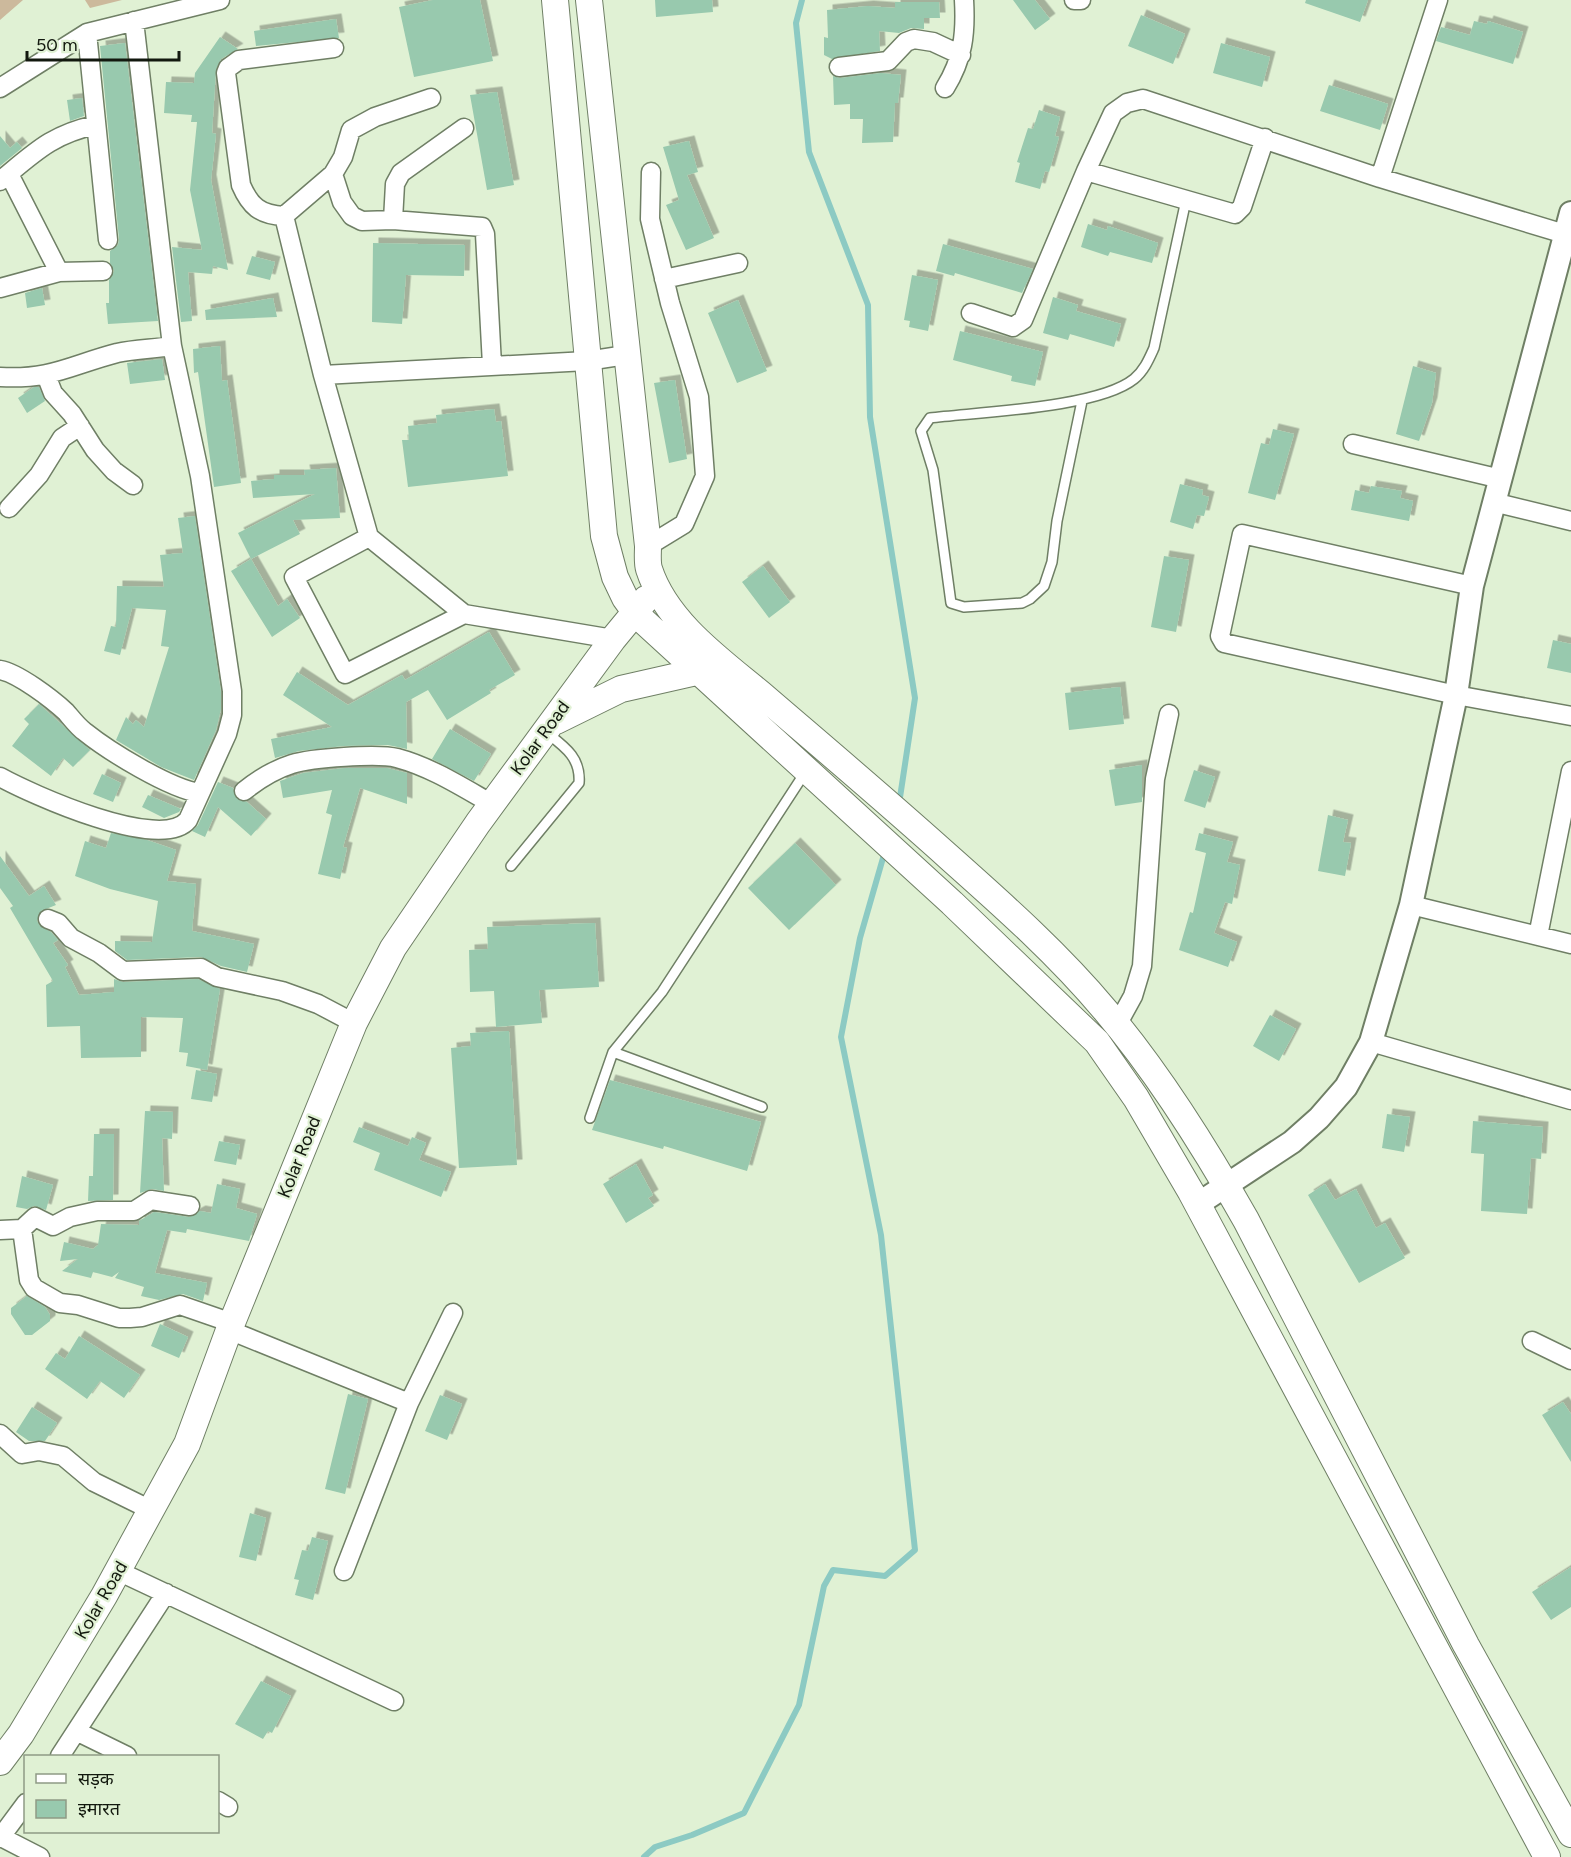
<svg xmlns="http://www.w3.org/2000/svg" width="1571" height="1857" font-family="Figtree,'Noto Sans Devanagari',sans-serif">
  <defs>
    <filter id="shadow"><feDropShadow dx="5.5" dy="-5.5" stdDeviation="0" flood-color="#0004"/></filter>
  </defs>
  <rect width="100%" height="100%" fill="#e0f1d4"/>
  <path fill="#ccb99c" d="M 0,0 L 23,0 L 0,20 Z
    M 85,0 L 122,0 L 90,8 Z"/>
  <g fill="none" stroke-linecap="round" stroke-linejoin="round">
    <path stroke="#8ccac3" stroke-width="6" d="M 802,0 L 796,23 L 809,152 L 868,305 L 870,417 L 915,698 L 899,804
      M 644,1857 L 655,1847 L 692,1835 L 744,1813 L 799,1705 L 824,1586 L 833,1570 L 885,1576 L 915,1550 L 881,1235 L 841,1037 L 860,938 L 885,851"/>
  </g>
  <path fill="#98c9ae" filter="url(#shadow)" d="M 433,0 L 480,0 L 493,61 L 414,77 L 399,7 Z
    M 655,0 L 712,0 L 713,12 L 656,17 Z
    M 1013,0 L 1035,0 L 1050,19 L 1035,30 Z
    M 1306,0 L 1368,0 L 1360,22 L 1305,3 Z
    M 895,2 L 939,2 L 940,18 L 924,18 L 924,29 L 911,28 L 899,33 L 879,31 L 880,51 L 832,59 L 824,55 L 824,37 L 828,38 L 827,10 L 868,6 L 895,8 Z
    M 1141,15 L 1185,34 L 1173,64 L 1128,46 Z
    M 336,19 L 339,38 L 256,46 L 254,31 Z
    M 1474,21 L 1487,24 L 1488,21 L 1523,32 L 1513,64 L 1436,41 L 1441,27 L 1470,35 Z
    M 220,37 L 238,49 L 221,59 L 216,69 L 212,133 L 216,134 L 211,180 L 228,270 L 213,266 L 212,274 L 188,272 L 192,321 L 181,322 L 172,247 L 202,250 L 190,190 L 197,122 L 191,122 L 192,115 L 164,113 L 166,82 L 194,83 L 195,73 Z
    M 125,43 L 158,321 L 108,324 L 106,303 L 109,303 L 109,280 L 114,271 L 110,263 L 110,251 L 118,245 L 119,239 L 100,46 Z
    M 1221,43 L 1270,57 L 1262,87 L 1213,73 Z
    M 881,73 L 901,75 L 898,103 L 895,103 L 893,142 L 862,143 L 863,119 L 850,119 L 850,104 L 834,105 L 833,76 L 840,78 Z
    M 1329,85 L 1388,104 L 1380,130 L 1320,111 Z
    M 497,92 L 514,185 L 487,190 L 470,95 Z
    M 82,98 L 84,116 L 70,121 L 67,100 Z
    M 1039,110 L 1060,117 L 1055,136 L 1059,137 L 1049,172 L 1045,171 L 1040,189 L 1015,182 L 1020,163 L 1017,162 L 1028,128 L 1033,129 Z
    M 0,136 L 10,148 L 17,142 L 22,148 L 0,166 Z
    M 689,141 L 698,172 L 687,175 L 714,238 L 686,250 L 666,205 L 679,200 L 663,147 Z
    M 1088,224 L 1107,230 L 1108,226 L 1158,243 L 1152,263 L 1110,252 L 1108,256 L 1081,247 Z
    M 373,243 L 465,245 L 464,276 L 406,275 L 402,324 L 372,322 Z
    M 943,244 L 1033,269 L 1022,293 L 955,273 L 954,276 L 936,271 Z
    M 252,256 L 275,262 L 270,280 L 246,274 Z
    M 912,275 L 938,280 L 928,331 L 909,327 L 910,321 L 904,320 Z
    M 42,288 L 45,305 L 27,308 L 25,293 Z
    M 1053,297 L 1078,305 L 1076,311 L 1121,324 L 1114,347 L 1070,334 L 1068,340 L 1043,333 Z
    M 273,298 L 277,317 L 206,320 L 205,310 Z
    M 738,300 L 767,371 L 737,383 L 708,313 Z
    M 960,331 L 1043,352 L 1035,386 L 1011,381 L 1012,376 L 953,360 Z
    M 220,346 L 222,381 L 227,380 L 241,483 L 214,487 L 198,372 L 194,373 L 193,349 Z
    M 162,359 L 165,380 L 130,384 L 127,363 Z
    M 1413,366 L 1436,373 L 1432,403 L 1419,441 L 1396,434 Z
    M 675,380 L 687,459 L 669,463 L 654,383 Z
    M 34,387 L 39,387 L 45,401 L 27,413 L 18,398 Z
    M 494,409 L 496,422 L 501,421 L 508,476 L 408,487 L 402,440 L 409,440 L 408,426 L 437,423 L 436,415 Z
    M 1273,429 L 1294,434 L 1275,500 L 1248,493 L 1261,443 L 1269,445 Z
    M 336,468 L 340,518 L 293,520 L 300,534 L 251,559 L 238,533 L 315,494 L 253,498 L 251,481 L 274,479 L 274,475 L 305,475 L 304,470 Z
    M 1180,484 L 1203,490 L 1202,495 L 1209,497 L 1204,516 L 1197,515 L 1193,529 L 1170,522 Z
    M 1371,486 L 1402,491 L 1400,498 L 1413,501 L 1409,521 L 1351,510 L 1355,490 L 1369,493 Z
    M 195,516 L 221,692 L 221,709 L 216,730 L 194,780 L 161,767 L 116,740 L 126,717 L 133,724 L 136,720 L 144,727 L 169,647 L 161,646 L 166,610 L 132,608 L 120,655 L 104,651 L 111,626 L 116,627 L 117,586 L 164,587 L 160,555 L 183,553 L 178,518 Z
    M 1164,556 L 1189,560 L 1176,632 L 1151,627 Z
    M 251,559 L 278,606 L 287,599 L 300,618 L 272,637 L 231,571 Z
    M 763,566 L 790,602 L 769,618 L 742,582 Z
    M 489,632 L 515,675 L 489,690 L 491,693 L 447,720 L 428,690 L 406,702 L 407,749 L 388,745 L 344,746 L 299,751 L 275,758 L 271,739 L 332,727 L 283,695 L 297,672 L 348,705 L 402,675 L 405,680 Z
    M 1553,640 L 1571,644 L 1571,673 L 1547,668 Z
    M 1120,687 L 1124,724 L 1069,730 L 1065,693 Z
    M 39,704 L 90,750 L 73,767 L 63,758 L 51,776 L 12,746 L 29,724 L 24,719 Z
    M 450,729 L 491,754 L 474,781 L 432,759 Z
    M 1142,765 L 1142,802 L 1115,806 L 1109,770 Z
    M 345,768 L 387,768 L 407,773 L 407,804 L 360,788 L 343,847 L 347,848 L 340,879 L 318,874 L 332,815 L 326,813 L 332,790 L 283,798 L 280,781 L 303,773 Z
    M 1194,770 L 1215,777 L 1205,808 L 1184,801 Z
    M 102,774 L 121,783 L 113,802 L 93,794 Z
    M 218,782 L 233,788 L 236,798 L 247,802 L 266,819 L 251,836 L 218,807 L 205,837 L 192,831 L 198,825 Z
    M 148,795 L 181,809 L 179,812 L 164,818 L 142,807 Z
    M 1328,815 L 1348,820 L 1343,842 L 1351,843 L 1345,876 L 1318,871 Z
    M 111,833 L 147,840 L 176,850 L 167,881 L 196,884 L 192,931 L 254,944 L 247,972 L 221,966 L 201,957 L 127,960 L 115,951 L 115,941 L 152,942 L 158,901 L 110,889 L 75,876 L 85,841 L 106,848 Z
    M 1199,833 L 1233,842 L 1227,862 L 1240,865 L 1232,904 L 1225,902 L 1214,933 L 1237,942 L 1228,967 L 1179,950 L 1190,912 L 1193,913 L 1206,853 L 1195,850 Z
    M 795,843 L 836,885 L 789,930 L 748,888 Z
    M 0,856 L 29,896 L 44,886 L 56,905 L 41,911 L 37,921 L 40,926 L 51,932 L 58,940 L 53,943 L 68,965 L 65,967 L 79,995 L 114,992 L 114,979 L 123,982 L 198,979 L 220,989 L 207,1070 L 186,1066 L 188,1053 L 179,1052 L 183,1018 L 141,1017 L 141,1057 L 81,1058 L 80,1026 L 47,1027 L 46,985 L 53,981 L 10,908 L 13,906 L 0,888 Z
    M 595,923 L 599,987 L 539,990 L 542,1023 L 496,1027 L 494,991 L 470,992 L 469,950 L 488,949 L 487,927 Z
    M 1270,1015 L 1296,1029 L 1279,1061 L 1253,1046 Z
    M 509,1031 L 517,1165 L 459,1168 L 451,1048 L 471,1046 L 470,1033 Z
    M 196,1070 L 217,1074 L 212,1102 L 191,1099 Z
    M 610,1080 L 761,1122 L 747,1171 L 664,1146 L 663,1149 L 592,1130 Z
    M 145,1111 L 173,1112 L 172,1139 L 162,1138 L 164,1191 L 152,1189 L 140,1193 Z
    M 1387,1114 L 1410,1117 L 1404,1152 L 1382,1148 Z
    M 1473,1121 L 1543,1127 L 1541,1159 L 1531,1158 L 1527,1214 L 1481,1211 L 1484,1154 L 1471,1153 Z
    M 359,1127 L 408,1146 L 412,1137 L 426,1143 L 419,1160 L 451,1172 L 441,1197 L 374,1170 L 380,1153 L 353,1142 Z
    M 94,1134 L 114,1134 L 113,1200 L 88,1201 L 89,1176 L 93,1176 Z
    M 219,1141 L 240,1145 L 236,1165 L 214,1161 Z
    M 636,1164 L 653,1195 L 648,1198 L 654,1206 L 626,1223 L 603,1184 Z
    M 22,1176 L 53,1185 L 46,1210 L 34,1206 L 27,1209 L 16,1207 Z
    M 217,1184 L 240,1189 L 236,1208 L 257,1214 L 249,1241 L 187,1229 L 186,1233 L 167,1230 L 155,1273 L 207,1283 L 203,1301 L 183,1294 L 159,1300 L 141,1296 L 144,1287 L 115,1278 L 119,1272 L 112,1277 L 93,1272 L 91,1278 L 62,1271 L 78,1259 L 60,1261 L 64,1242 L 93,1249 L 98,1245 L 101,1224 L 139,1225 L 139,1221 L 154,1212 L 189,1217 L 200,1211 L 211,1213 Z
    M 1325,1184 L 1335,1200 L 1356,1189 L 1376,1228 L 1385,1223 L 1405,1258 L 1359,1283 L 1308,1195 Z
    M 27,1296 L 45,1307 L 50,1315 L 50,1321 L 32,1335 L 25,1335 L 11,1314 L 11,1308 Z
    M 160,1324 L 188,1337 L 179,1358 L 151,1346 Z
    M 79,1336 L 140,1375 L 124,1398 L 100,1381 L 87,1399 L 45,1369 L 56,1353 L 65,1359 Z
    M 348,1394 L 368,1399 L 345,1494 L 325,1489 Z
    M 440,1395 L 462,1404 L 447,1440 L 425,1431 Z
    M 1563,1402 L 1571,1414 L 1571,1462 L 1542,1415 Z
    M 32,1407 L 57,1423 L 45,1441 L 29,1441 L 16,1432 Z
    M 250,1513 L 266,1518 L 256,1561 L 239,1557 Z
    M 312,1537 L 328,1541 L 313,1600 L 295,1595 L 299,1580 L 294,1579 L 302,1550 L 308,1551 Z
    M 1571,1567 L 1571,1607 L 1551,1620 L 1532,1592 Z
    M 261,1681 L 291,1696 L 272,1733 L 268,1731 L 263,1739 L 235,1724 Z"/>
  <g fill="none" stroke-linecap="round" stroke-linejoin="round">
    <g stroke="#6f7f65" stroke-width="12">
      <path id="service" d="M 1082,401 L 1057,521 L 1052,562 L 1044,586 L 1030,599 L 1022,603 L 964,607 L 951,603 L 933,470 L 921,431 L 930,418 C 979,412 1098,408 1134,379 C 1144,371 1149,359 1154,348 L 1186,200
        M 511,866 L 579,783 C 581,758 565,747 547,733
        M 613,1052 L 762,1107
        M 590,1118 L 613,1052 L 662,992 L 806,771"/>
    </g>
    <g stroke="#6f7f65" stroke-width="21">
      <path id="minor" d="M 1074,0 L 1081,0
        M 87,33 L 108,240
        M 839,67 L 888,61 L 906,42 L 914,39 L 933,42 L 961,55
        M 0,88 L 87,33 L 220,0
        M 945,88 C 963,59 966,34 964,0
        M 431,98 L 375,117 L 351,130 L 343,157 L 333,174 L 284,216 L 323,375 L 369,537 L 464,614 L 613,639
        M 1086,171 L 1235,214 L 1242,207 L 1265,138
        M 9,174 L 59,272
        M 333,174 L 342,202 L 352,216 L 362,221 L 393,220 L 482,227 L 485,234 L 492,365
        M 1380,178 L 1438,0
        M 0,181 C 34,153 52,134 96,125
        M 284,216 C 260,215 250,206 241,185 L 226,73 L 228,68 L 239,60 L 334,48
        M 393,220 L 395,184 L 401,173 L 464,128
        M 664,279 L 738,263
        M 0,288 L 59,272 L 103,271
        M 971,313 L 1013,327 L 1023,320 L 1086,171 L 1113,113 L 1127,103 L 1143,99 L 1380,178 L 1571,236
        M 46,375 L 53,393 L 72,414 L 95,450 L 114,471 L 133,485
        M 323,375 L 587,361 L 626,355
        M 0,377 C 51,380 71,365 117,353 C 135,349 153,349 172,346
        M 1353,444 L 1501,479
        M 1493,502 L 1571,521
        M 9,508 L 39,475 L 62,438 L 80,426
        M 369,537 L 294,577 L 345,674 L 464,614
        M 648,546 L 684,524 L 705,476 L 699,397 L 670,303 L 650,219 L 651,172
        M 1472,586 L 1242,534 L 1220,636 L 1224,643 L 1456,695 L 1571,716
        M 0,670 C 18,673 52,699 66,712 C 72,719 78,727 85,732 C 110,752 169,788 199,793
        M 0,777 C 31,794 161,853 188,820 L 227,734 L 232,715 L 232,691 L 200,476 L 172,346 L 134,21
        M 244,791 C 259,779 273,770 292,764 C 311,758 378,753 397,758 C 431,767 462,787 492,804
        M 1411,905 L 1571,944
        M 48,919 L 58,923 L 71,938 L 99,953 L 123,971 L 201,968 L 217,977 L 282,991 L 318,1004 L 354,1023
        M 1538,936 L 1571,771
        M 1117,1025 L 1133,996 L 1142,966 L 1155,779 L 1169,714
        M 1371,1042 L 1571,1100
        M 22,1229 L 35,1217 L 53,1226 L 70,1217 L 97,1211 L 134,1211 L 151,1200 L 190,1206
        M 0,1230 L 22,1229 L 29,1280 L 34,1288 L 60,1303 L 78,1305 L 119,1318 L 130,1318 L 142,1317 L 180,1305 L 232,1323
        M 229,1330 L 409,1403
        M 1532,1341 L 1571,1360
        M 0,1434 L 22,1454 L 39,1451 L 63,1456 L 94,1482 L 151,1510
        M 118,1571 L 394,1701
        M 344,1571 L 409,1403 L 453,1313
        M 78,1732 L 127,1756
        M 60,1756 L 166,1593
        M 218,1801 L 228,1807
        M 1,1837 L 40,1857
        M 0,1838 L 26,1803"/>
    </g>
    <g stroke="#6f7f65" stroke-width="26">
      <path id="tertiary" d="M 1198,1204 L 1292,1142 L 1319,1118 L 1346,1087 L 1371,1042 L 1411,905 L 1456,695 L 1472,586 L 1571,213"/>
    </g>
    <g stroke="#6f7f65" stroke-width="28">
      <path id="secondary" d="M 555,0 L 604,536 L 615,577 L 625,598 L 638,616 L 952,903 L 1097,1042 L 1136,1098 L 1191,1192 L 1547,1857
        M 589,0 L 648,546 C 648,554 647,562 649,569 C 666,622 720,660 761,694 C 825,749 889,803 951,859 C 1005,907 1059,955 1105,1010 C 1156,1070 1207,1151 1246,1220 L 1466,1645 L 1571,1834
        M 556,721 L 621,689 L 696,672
        M 0,1762 L 21,1734 L 104,1596 L 187,1444 L 229,1330 L 354,1023 L 393,948 L 478,823 L 613,639 L 646,599"/>
    </g>
    <use href="#service" stroke="#fff" stroke-width="9"/>
    <use href="#minor" stroke="#fff" stroke-width="18"/>
    <use href="#tertiary" stroke="#fff" stroke-width="22"/>
    <use href="#secondary" stroke="#fff" stroke-width="26"/>
  </g>
  <g text-anchor="middle" dominant-baseline="central" stroke-width="4.5" stroke-linejoin="round" paint-order="stroke">
    <g font-size="18" fill="#12180e" stroke="#e0f1d4">
      <text transform="translate(540 738) rotate(-54)">Kolar Road</text>
      <text transform="translate(299 1157) rotate(-68)">Kolar Road</text>
      <text transform="translate(101 1600) rotate(-60)">Kolar Road</text>
    </g>
  </g>
  <rect x="24" y="1755" width="195" height="78" fill="#e0f1d4" stroke="#8e9a85" stroke-width="1.5"/>
  <rect x="36" y="1774" width="30" height="9" fill="#ffffff" stroke="#8e9a85" stroke-width="1.5"/>
  <text x="78" y="1785" font-size="18" fill="#12180e">सड़क</text>
  <rect x="36" y="1800" width="30" height="18" fill="#98c9ae" stroke="#8e9a85" stroke-width="1.5"/>
  <text x="78" y="1815" font-size="18" fill="#12180e">इमारत</text>
  <path d="M27 51v9h152v-9" fill="none" stroke="#12180e" stroke-width="3"/>
  <text x="36" y="51" font-size="18" fill="#12180e" stroke="#e0f1d4" stroke-width="4.5" paint-order="stroke">50 m</text>
</svg>
